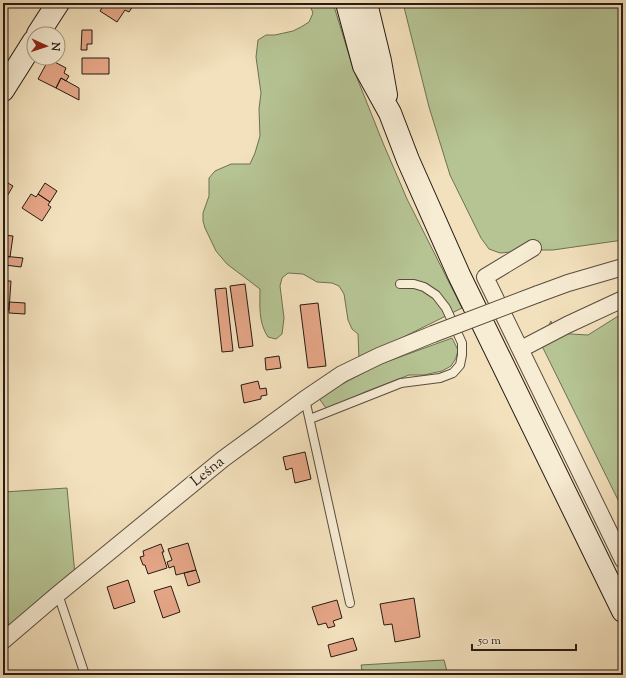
<svg xmlns="http://www.w3.org/2000/svg" width="626" height="678" font-family="'Sorts Mill Goudy',serif">
  <rect width="100%" height="100%" fill="#f3e1bd"/>
  <filter id="stains"><feTurbulence type="fractalNoise" baseFrequency=".005" numOctaves="4"/><feColorMatrix values="0 0 0 0 .2 0 0 0 0 .09 0 0 0 0 .02 0 0 0 .5 -.17"/></filter>
  <radialGradient id="worn" r=".72"><stop offset=".6" stop-color="#630" stop-opacity="0"/><stop offset="1" stop-color="#630" stop-opacity=".3"/></radialGradient>
  <path fill="#b6c494" stroke="#6e7054" d="M 309,3 L 333,3 L 353,68 L 383,143 L 407,199 L 462,308 L 359,359 L 358,334 L 352,329 L 348,320 L 344,294 L 339,286 L 332,283 L 317,282 L 303,274 L 288,273 L 282,278 L 280,286 L 284,318 L 282,334 L 276,339 L 268,337 C 258,322 260,305 260,289 L 227,264 L 216,251 L 205,228 L 203,221 L 203,213 L 209,196 L 209,178 L 215,171 L 231,164 L 250,164 L 255,153 L 260,136 L 259,109 L 261,93 L 256,57 L 258,40 L 266,35 L 275,35 L 293,31 L 301,27 L 309,22 L 313,13 Z
    M 403,3 L 623,3 L 623,240 L 553,250 L 536,250 L 500,253 L 489,249 L 481,238 L 450,175 L 429,107 Z
    M 623,313 L 623,453 L 619,454 L 623,465 L 623,510 L 540,342 L 551,321 L 554,333 L 588,335 Z
    M 452,338 L 458,350 L 456,358 L 451,366 L 442,371 L 424,375 L 409,375 L 365,392 L 338,404 L 326,408 L 318,397 L 378,365 Z
    M 67,488 L 75,575 L 9,629 L 3,573 L 3,492 Z
    M 444,660 L 448,675 L 363,675 L 361,665 Z"/>
  <path fill="#e5a687" stroke="#271b14" d="M 105,3 L 128,3 L 133,6 L 129,12 L 125,10 L 117,22 L 100,11 Z
    M 82,30 L 92,30 L 92,44 L 87,44 L 87,50 L 81,50 Z
    M 82,58 L 109,58 L 109,74 L 82,74 Z
    M 49,59 L 66,68 L 64,73 L 69,76 L 66,81 L 61,78 L 56,88 L 38,79 Z
    M 61,78 L 79,88 L 79,100 L 56,88 Z
    M 3,180 L 13,186 L 6,198 L 3,196 Z
    M 45,183 L 57,191 L 50,202 L 38,194 Z
    M 31,194 L 36,197 L 38,194 L 50,202 L 48,205 L 51,207 L 42,221 L 22,208 Z
    M 3,235 L 13,236 L 10,257 L 3,256 Z
    M 3,256 L 23,258 L 21,267 L 5,265 L 5,267 L 3,267 Z
    M 3,281 L 11,281 L 9,310 L 3,310 Z
    M 245,284 L 253,346 L 239,348 L 230,286 Z
    M 226,288 L 233,351 L 222,352 L 215,289 Z
    M 9,302 L 25,303 L 25,314 L 9,313 Z
    M 318,303 L 326,366 L 308,368 L 300,305 Z
    M 279,356 L 281,368 L 266,370 L 265,358 Z
    M 258,381 L 260,389 L 266,388 L 267,395 L 261,396 L 261,399 L 244,403 L 241,385 Z
    M 305,452 L 311,479 L 295,483 L 292,468 L 286,470 L 283,457 Z
    M 188,543 L 196,570 L 176,575 L 174,566 L 169,568 L 167,562 L 172,560 L 168,549 Z
    M 161,544 L 164,552 L 162,552 L 167,568 L 148,574 L 145,565 L 143,565 L 140,557 L 144,556 L 143,551 Z
    M 196,570 L 200,582 L 188,586 L 184,573 Z
    M 128,580 L 135,602 L 114,609 L 107,587 Z
    M 171,586 L 180,612 L 163,618 L 154,591 Z
    M 414,598 L 420,637 L 395,642 L 392,624 L 384,625 L 380,604 Z
    M 337,600 L 342,618 L 333,621 L 335,626 L 328,628 L 326,623 L 318,625 L 312,607 Z
    M 353,638 L 357,650 L 331,657 L 328,645 Z"/>
  <g fill="none" stroke-linecap="round" stroke-linejoin="round">
    <g stroke="#5a4c3e" stroke-width="10">
      <path id="service" d="M 305,399 L 350,603
        M 310,419 L 401,383 L 440,378 L 453,373 L 460,365 L 462,355 L 462,343 L 446,308 L 436,295 L 424,287 L 414,284 L 400,284
        M 58,594 L 85,675"/>
    </g>
    <g stroke="#5a4c3e" stroke-width="18">
      <path id="minor" d="M 533,248 L 485,277 L 623,560
        M 538,294 L 568,283 L 623,267
        M 521,349 L 567,325 L 623,299
        M 3,641 L 58,594 L 223,459 L 305,399 L 342,374 L 379,356 L 433,334"/>
    </g>
    <g stroke="#271b14" stroke-width="24">
      <path id="secondary" d="M 347,3 L 364,66 L 390,113 L 408,160 L 459,275 L 623,611
        M 366,3 L 380,61 L 386,95
        M 38,34 L 58,3
        M 3,90 L 34,41"/>
    </g>
    <use href="#service" stroke="#f7ecd4" stroke-width="8"/>
    <use href="#minor" stroke="#f7ecd4" stroke-width="16"/>
    <use href="#secondary" stroke="#f7ecd4" stroke-width="22"/>
    <g stroke="#5a4c3e" stroke-width="18" stroke-linecap="butt">
      <path id="minor-bridge" d="M 433,334 L 538,294"/>
    </g>
    <use href="#minor-bridge" stroke="#f7ecd4" stroke-width="16"/>
  </g>
  <g text-anchor="middle" dominant-baseline="central" stroke-width="3" stroke-linejoin="round" paint-order="stroke">
    <g font-size="15" fill="#271b14" stroke="#f7ecd4">
      <text transform="translate(208 472) rotate(-39)">Leśna</text>
    </g>
  </g>
  <rect width="626" height="678" fill="none" stroke="#f3e1bd" stroke-width="16"/>
  <rect x="4" y="4" width="618" height="670" fill="none" stroke="#271b14" stroke-width="2"/>
  <rect x="8" y="8" width="610" height="662" fill="none" stroke="#271b14"/>
  <g transform="translate(46 46) rotate(93)"><circle r="19" fill="#f7ecd4" stroke="#a49887"/>
  <path d="M0-3L7 15L0 10L-7 15Z" fill="#8f2418"/>
  <text y="-6" font-size="11" font-weight="bold" text-anchor="middle" fill="#271b14">N</text>
  </g>
  <path d="M472 644v6h104v-6" fill="none" stroke="#271b14" stroke-width="2"/>
  <text x="478" y="644" font-size="12" fill="#271b14" stroke="#f7ecd4" stroke-width="3" paint-order="stroke">50 m</text>
  <rect width="100%" height="100%" filter="url(#stains)"/>
  <rect width="100%" height="100%" fill="url(#worn)"/>
</svg>
